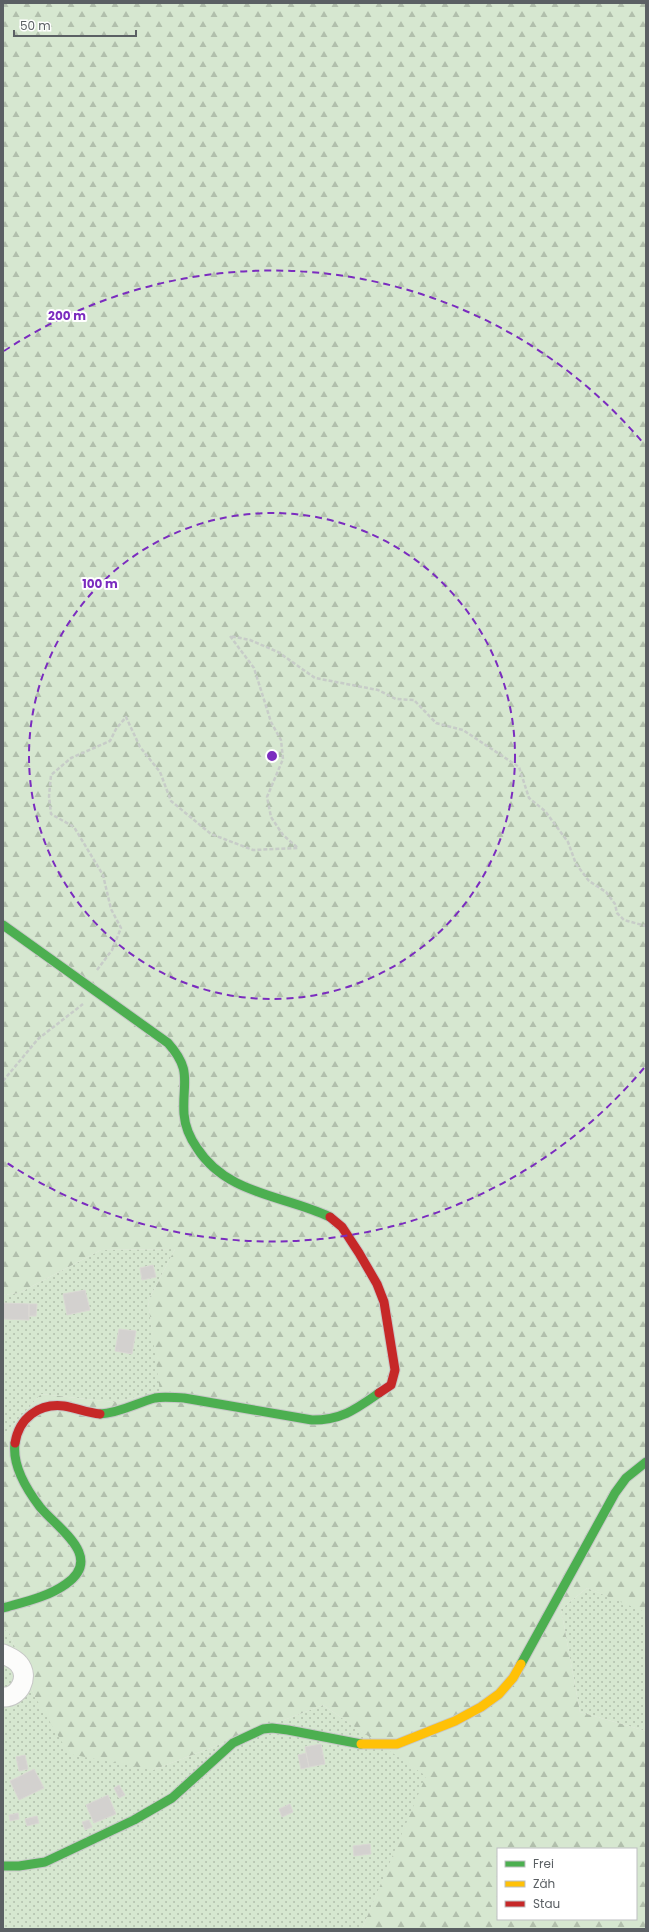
<svg xmlns="http://www.w3.org/2000/svg" width="649" height="1932" font-family="Poppins,sans-serif">
  <defs>
    <pattern id="green-dots" width="8" height="8" patternUnits="userSpaceOnUse"><rect width="8" height="8" fill="#d6e7d0"/><path d="M2 2h.1M6 6h.1" fill="none" stroke="#b1bfac" stroke-width="1.8" stroke-linecap="round"/></pattern>
    <pattern id="forest-firs" width="22" height="20" patternUnits="userSpaceOnUse"><rect width="22" height="20" fill="#d6e7d0"/><path d="M5 1l3.5 6h-7zM16 11l3.5 6h-7z" fill="#b1bfac"/></pattern>
  </defs>
  <rect width="100%" height="100%" fill="#ebe9e5"/>
  <path fill="url(#green-dots)" d="M 175,1249 L 148,1301 L 161,1392 L 113,1402 L 41,1394 L 3,1436 L 3,1295 L 19,1293 L 101,1250 Z
    M 587,1588 L 645,1611 L 646,1604 L 646,1731 L 580,1712 L 561,1609 Z
    M 3,1629 L 9,1632 L 35,1697 L 153,1770 L 323,1705 L 427,1776 L 362,1929 L 3,1929 Z"/>
  <path fill="url(#forest-firs)" fill-rule="evenodd" d="M 3,3 L 646,3 L 646,1604 L 645,1612 L 587,1588 L 561,1609 L 580,1712 L 646,1731 L 646,1929 L 362,1929 L 426,1776 L 323,1705 L 153,1770 L 69,1754 L 35,1697 L 9,1632 L 3,1629 L 3,1436 L 41,1394 L 113,1402 L 160,1392 L 148,1301 L 175,1249 L 101,1250 L 19,1293 L 3,1295 ZM 498,1849 L 636,1849 L 636,1919 L 498,1919 Z"/>
  <path fill="#d3d1cf" stroke="#dad8d4" d="M 153,1265 L 156,1277 L 142,1280 L 140,1268 Z
    M 85,1290 L 90,1310 L 67,1315 L 63,1294 Z
    M 3,1303 L 29,1304 L 29,1320 L 3,1319 Z
    M 29,1304 L 37,1304 L 36,1316 L 29,1316 Z
    M 119,1329 L 136,1331 L 132,1354 L 115,1351 Z
    M 321,1744 L 325,1764 L 309,1767 L 305,1747 Z
    M 306,1753 L 309,1767 L 301,1769 L 298,1755 Z
    M 25,1755 L 28,1769 L 19,1771 L 16,1757 Z
    M 34,1769 L 44,1788 L 19,1800 L 10,1781 Z
    M 119,1785 L 125,1795 L 119,1798 L 114,1788 Z
    M 108,1795 L 116,1814 L 94,1823 L 86,1805 Z
    M 290,1804 L 293,1812 L 282,1817 L 279,1809 Z
    M 18,1813 L 19,1819 L 10,1821 L 9,1815 Z
    M 37,1816 L 39,1823 L 27,1826 L 25,1819 Z
    M 89,1820 L 92,1827 L 85,1830 L 82,1822 Z
    M 370,1844 L 371,1854 L 354,1856 L 353,1846 Z"/>
  <g fill="none" stroke-linecap="round" stroke-linejoin="round">
    <g stroke="#c6c7c6" stroke-width="21">
      <path id="street" d="M 3,1654 C 9,1657 15,1659 19,1664 C 30,1677 19,1698 3,1697"/>
    </g>
    <g stroke="#c7c8c7" stroke-width="11">
      <path id="fast" d="M 3,925 L 168,1043 C 193,1071 182,1082 184,1114 C 185,1127 190,1138 197,1148 C 227,1195 284,1195 330,1217
        M 100,1414 C 120,1413 136,1403 155,1398 C 165,1396 175,1398 184,1398 L 312,1420 C 342,1420 356,1409 379,1393
        M 3,1608 C 24,1602 48,1597 66,1584 C 105,1557 57,1528 40,1507 C 27,1490 12,1465 15,1443
        M 521,1664 L 615,1493 L 626,1478 L 646,1462
        M 3,1866 L 19,1866 L 45,1862 L 134,1820 L 172,1798 L 233,1743 L 263,1729 L 272,1728 L 288,1730 L 361,1744"/>
    </g>
    <g stroke="#c7c8c7" stroke-width="11">
      <path id="slow" d="M 361,1744 L 397,1744 L 455,1721 L 481,1707 L 499,1694 L 513,1678 L 521,1664"/>
    </g>
    <g stroke="#c7c8c7" stroke-width="11">
      <path id="jam" d="M 330,1217 L 342,1227 L 359,1253 L 377,1284 L 384,1302 L 395,1370 L 391,1385 L 379,1393
        M 15,1443 C 19,1418 39,1403 64,1406 C 76,1408 88,1413 100,1414"/>
    </g>
    <path stroke="#c7ccc8" stroke-width="2.5" stroke-dasharray="4 2" stroke-linecap="butt" d="M 97,970 L 112,950 L 121,928 L 111,909 L 103,875 L 74,827 L 51,814 L 49,796 L 51,775 L 71,758 L 110,741 L 116,729 L 126,717 L 140,747 L 160,772 L 171,801 L 211,834 L 253,850 L 298,848 L 283,835 L 271,817 L 267,797 L 283,759 L 281,740 L 271,722 L 254,668 L 230,636 L 250,640 L 278,652 L 315,678 L 378,690 L 396,699 L 414,700 L 436,723 L 463,730 L 519,767 L 529,798 L 545,811 L 568,842 L 576,864 L 589,881 L 606,892 L 615,904 L 617,913 L 624,920 L 646,926
      M 3,1081 L 38,1039 L 83,1004"/>
    <use href="#street" stroke="#fcfcfb" stroke-width="19"/>
    <use href="#fast" stroke="#4caf50" stroke-width="9"/>
    <use href="#slow" stroke="#ffc107" stroke-width="9"/>
    <use href="#jam" stroke="#c62828" stroke-width="9"/>
  </g>
  <g fill="none" stroke="#7b2cbf" stroke-width="2" stroke-dasharray="7 5">
    <circle cx="272" cy="756" r="243"/>
    <path d="M644 1068A486 486 0 0 1 4 1161M4 351A486 486 0 0 1 644 444"/>
  </g>
  <circle cx="272" cy="756" r="6" fill="#7b2cbf" stroke="#fff" stroke-width="2"/>
  <g font-size="12" text-anchor="middle" font-weight="bold" fill="#7b2cbf" stroke="#fff" stroke-width="4" stroke-linejoin="round" paint-order="stroke">
    <text x="67" y="320">200 m</text>
    <text x="100" y="588">100 m</text>
  </g>
  <rect width="649" height="1932" fill="none" stroke="#5b6064" stroke-width="8"/>
  <rect x="497" y="1848" width="140" height="72" fill="#ffffff" stroke="#bdbfc1"/>
  <rect x="505" y="1861" width="20" height="6" fill="#4caf50" stroke="#bdbfc1"/>
  <text x="533" y="1868" font-size="12" fill="#5b6064">Frei</text>
  <rect x="505" y="1881" width="20" height="6" fill="#ffc107" stroke="#bdbfc1"/>
  <text x="533" y="1888" font-size="12" fill="#5b6064">Zäh</text>
  <rect x="505" y="1901" width="20" height="6" fill="#c62828" stroke="#bdbfc1"/>
  <text x="533" y="1908" font-size="12" fill="#5b6064">Stau</text>
  <path d="M14 30v6h122v-6" fill="none" stroke="#5b6064" stroke-width="2"/>
  <text x="20" y="30" font-size="12" fill="#5b6064" stroke="#ffffff" stroke-width="3" paint-order="stroke">50 m</text>
</svg>
